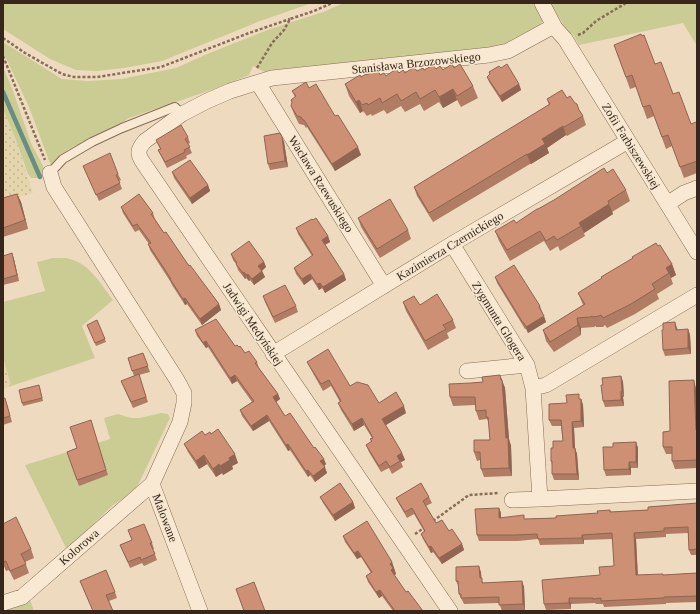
<svg xmlns="http://www.w3.org/2000/svg" width="700" height="614" font-family="Georgia,serif">
  <defs>
    <pattern id="farmland-dots" width="8" height="8" patternUnits="userSpaceOnUse"><rect width="8" height="8" fill="#e4d5ac"/><path d="M2 2h.1M6 6h.1" fill="none" stroke="#c4b793" stroke-width="1.8" stroke-linecap="round"/></pattern>
  </defs>
  <rect width="100%" height="100%" fill="#eedbbf"/>
  <path fill="url(#farmland-dots)" d="M 3,109 L 16,140 L 33,193 L 3,202 Z
    M 3,357 L 11,386 L 3,389 Z"/>
  <path fill="#cbcc93" d="M 3,3 L 312,3 L 260,21 L 162,61 L 124,68 L 96,71 L 76,70 L 50,59 L 3,29 Z
    M 344,3 L 535,3 L 543,21 L 537,28 L 500,47 L 267,73 L 253,66 L 249,75 L 214,89 L 129,118 L 113,128 L 69,149 L 60,155 L 51,166 L 29,107 L 3,52 L 3,42 L 62,79 L 88,81 L 121,79 L 176,68 L 207,54 L 270,29 L 323,12 Z
    M 550,3 L 697,3 L 697,46 L 683,23 L 579,45 L 572,33 L 569,34 Z
    M 3,67 L 12,88 L 31,143 L 44,168 L 42,175 L 38,178 L 31,178 L 28,174 L 16,140 L 3,109 Z
    M 53,258 C 57,258 62,258 66,258 C 89,262 100,283 113,300 L 82,326 L 95,358 L 11,386 L 3,357 L 3,302 L 45,291 L 37,262 Z
    M 161,413 L 168,414 L 170,418 L 138,485 L 134,491 L 112,506 L 67,550 L 25,465 L 110,439 L 104,418 L 118,414 L 131,418 L 140,418 Z
    M 30,600 L 34,611 L 3,611 L 3,608 Z"/>
  <g fill="none" stroke-linecap="round" stroke-linejoin="round">
    <path stroke="#698e81" stroke-width="4.5" d="M 3,92 L 40,177"/>
    <g stroke="#876c57" stroke-width="10">
      <path id="service" d="M 50,173 L 63,159 L 92,142 L 122,128 L 175,107 L 182,114"/>
    </g>
    <g stroke="#876c57" stroke-width="16">
      <path id="minor" d="M 542,3 L 555,28
        M 258,83 L 384,286
        M 50,173 L 54,187 L 177,380 L 184,393 L 184,403 L 180,422 L 152,484 L 200,611
        M 667,204 L 684,193 L 697,188
        M 452,244 L 527,365 L 533,388 L 540,499 L 697,491
        M 273,354 L 452,244 L 628,141
        M 467,371 L 527,365
        M 533,388 L 546,385 L 697,295
        M 512,500 L 540,499
        M 3,603 L 22,597 L 152,484
        M 450,611 L 144,164 C 137,154 137,150 145,141 L 182,114 L 207,101 L 230,91 L 272,78 L 489,55 L 508,51 L 550,28 L 555,28 L 565,39 L 697,252"/>
    </g>
    <path stroke="#876c57" stroke-width="2.5" stroke-dasharray="3 2" stroke-linecap="butt" d="M 578,35 L 583,33 L 596,21 L 626,3
      M 3,38 L 25,53 L 62,74 L 74,77 L 97,77 L 161,67 L 249,33 L 290,19
      M 3,56 L 45,160
      M 257,68 L 272,43 L 284,30 L 290,19 L 314,11 L 332,3
      M 433,521 L 469,495 L 499,493
      M 415,534 L 424,528"/>
    <use href="#service" stroke="#f9e9d2" stroke-width="8"/>
    <use href="#minor" stroke="#f9e9d2" stroke-width="15"/>
  </g>
  <path fill="#b07c64" d="M 614,45 L 655,64 L 691,124 L 697,123 L 697,173 L 684,178 L 672,146 L 666,149 L 654,116 L 647,119 L 636,87 L 630,89 Z
    M 454,68 L 473,86 L 478,98 L 461,107 L 457,100 L 443,108 L 439,102 L 424,111 L 420,104 L 405,112 L 401,106 L 387,114 L 384,110 L 372,116 L 371,114 L 367,116 L 363,111 L 360,113 L 349,96 L 345,84 L 361,77 L 367,75 L 386,76 L 399,73 L 405,73 L 436,69 L 443,70 Z
    M 501,68 L 519,84 L 521,90 L 502,102 L 489,82 L 487,77 L 490,75 L 489,72 Z
    M 309,88 L 335,116 L 361,155 L 335,171 L 307,127 L 306,128 L 304,125 L 299,124 L 294,114 L 291,106 L 292,103 L 291,100 L 295,97 L 292,91 Z
    M 567,98 L 580,111 L 583,116 L 586,125 L 567,136 L 566,135 L 547,148 L 549,153 L 531,164 L 530,164 L 433,222 L 417,196 L 414,187 L 549,105 L 547,99 Z
    M 188,137 L 190,143 L 188,144 L 192,153 L 186,156 L 187,158 L 167,168 L 158,150 L 160,149 L 156,140 Z
    M 282,137 L 284,142 L 288,167 L 270,170 L 268,164 Z
    M 83,166 L 118,174 L 121,180 L 119,181 L 122,189 L 99,201 Z
    M 172,172 L 208,185 L 210,191 L 192,204 L 174,178 Z
    M 607,173 L 626,190 L 630,201 L 612,212 L 613,214 L 584,233 L 585,236 L 560,251 L 558,246 L 550,251 L 544,241 L 510,261 L 499,241 L 495,231 L 516,223 L 538,209 Z
    M 17,194 L 21,202 L 28,229 L 3,237 L 3,198 Z
    M 121,207 L 153,213 L 155,219 L 164,233 L 219,304 L 221,310 L 202,325 L 187,304 L 185,305 L 172,285 L 170,281 L 150,250 L 148,244 L 149,244 L 139,230 L 135,232 L 123,213 Z
    M 358,218 L 408,230 L 411,239 L 380,258 L 361,227 Z
    M 313,220 L 328,236 L 330,242 L 325,245 L 344,274 L 346,280 L 325,293 L 322,288 L 319,290 L 312,279 L 304,285 L 296,274 L 294,268 L 312,256 L 298,234 L 296,228 Z
    M 658,246 L 672,264 L 676,275 L 671,278 L 673,284 L 657,294 L 659,299 L 635,314 L 607,328 L 605,325 L 603,327 L 596,327 L 596,326 L 594,327 L 581,328 L 581,335 L 554,352 L 546,341 L 543,330 L 583,305 L 578,293 Z
    M 12,253 L 19,281 L 3,285 L 3,256 Z
    M 231,254 L 264,262 L 266,267 L 262,271 L 265,277 L 254,285 L 250,280 L 249,281 L 246,278 L 245,279 L 238,270 L 236,264 L 233,260 Z
    M 495,277 L 540,306 L 546,322 L 528,333 L 526,329 L 525,329 L 497,283 Z
    M 263,296 L 296,306 L 298,312 L 275,323 L 265,302 Z
    M 403,302 L 420,305 L 453,320 L 456,328 L 447,333 L 449,338 L 428,350 L 406,311 Z
    M 97,320 L 106,342 L 96,346 L 87,325 Z
    M 677,328 L 678,330 L 688,329 L 690,335 L 691,354 L 665,356 L 663,350 Z
    M 195,330 L 235,346 L 257,362 L 259,368 L 278,394 L 280,399 L 276,402 L 285,416 L 326,464 L 324,466 L 327,473 L 315,482 L 310,475 L 308,477 L 290,450 L 288,451 L 269,421 L 253,431 L 242,416 L 240,410 L 252,402 L 237,381 L 232,384 L 208,347 L 206,348 L 197,336 Z
    M 143,353 L 150,372 L 139,375 L 148,402 L 133,408 L 121,381 L 134,376 L 128,358 Z
    M 307,362 L 379,403 L 406,413 L 386,425 L 402,453 L 405,460 L 401,462 L 403,467 L 392,474 L 389,468 L 381,472 L 369,452 L 366,445 L 371,442 L 370,439 L 372,438 L 364,425 L 354,431 L 341,410 L 338,403 L 340,402 L 331,386 L 323,391 L 310,368 Z
    M 500,375 L 505,388 L 509,439 L 511,446 L 512,476 L 484,477 L 481,469 L 480,460 L 477,461 L 474,452 L 490,440 L 489,423 L 487,419 L 479,420 L 476,411 L 475,405 L 453,406 L 450,397 L 471,383 L 483,382 Z
    M 621,376 L 623,382 L 624,397 L 623,397 L 624,406 L 605,407 L 603,401 L 603,385 Z
    M 40,388 L 43,401 L 23,406 L 22,403 Z
    M 696,388 L 697,403 L 697,468 L 675,469 L 672,461 L 672,454 L 666,454 L 663,447 Z
    M 3,398 L 7,404 L 12,422 L 3,425 Z
    M 581,399 L 583,405 L 584,427 L 574,428 L 575,448 L 577,454 L 579,480 L 554,480 L 552,474 L 552,465 L 551,461 L 553,448 L 563,441 L 561,426 L 552,426 L 549,420 L 567,403 Z
    M 92,425 L 108,475 L 79,486 L 67,452 L 77,448 Z
    M 205,435 L 238,463 L 232,466 L 233,469 L 223,475 L 222,473 L 216,477 L 207,464 L 199,469 L 188,452 L 184,444 Z
    M 636,442 L 638,448 L 638,468 L 631,468 L 631,475 L 606,476 L 604,470 L 613,447 Z
    M 320,497 L 353,502 L 355,508 L 335,521 L 323,503 Z
    M 429,497 L 432,503 L 426,506 L 436,523 L 449,531 L 462,544 L 464,550 L 442,564 L 433,552 L 431,553 L 423,539 L 421,534 L 424,531 L 414,514 L 407,518 L 399,504 L 396,498 Z
    M 697,503 L 697,555 L 691,555 L 689,550 L 688,533 L 666,534 L 666,537 L 636,539 L 638,575 L 664,575 L 697,573 L 697,602 L 666,603 L 666,604 L 604,607 L 603,604 L 596,604 L 595,603 L 571,604 L 571,609 L 546,610 L 544,604 L 600,575 L 614,566 L 613,539 L 584,540 L 584,544 L 540,545 L 538,539 L 518,541 L 479,541 L 477,535 L 499,508 L 501,513 L 501,518 L 525,519 L 556,518 L 598,513 L 610,510 L 611,512 L 648,510 Z
    M 3,524 L 31,549 L 34,558 L 25,562 L 29,573 L 14,580 L 9,570 L 6,571 L 3,564 Z
    M 128,530 L 152,543 L 154,549 L 153,549 L 157,560 L 144,566 L 142,563 L 130,568 L 120,545 L 132,540 Z
    M 343,536 L 392,562 L 396,574 L 394,575 L 406,592 L 423,611 L 393,611 L 382,596 L 379,598 L 368,582 L 366,576 L 371,573 L 361,557 L 357,559 L 345,542 Z
    M 481,572 L 481,578 L 483,583 L 522,581 L 524,587 L 525,610 L 502,611 L 499,603 L 464,604 L 459,594 L 459,587 L 456,581 Z
    M 80,581 L 115,592 L 117,598 L 109,601 L 113,611 L 93,611 Z"/>
  <path fill="#906551" d="M 519,84 L 521,90 L 502,102 L 500,96 Z
    M 453,89 L 457,100 L 443,108 L 439,97 Z
    M 359,100 L 363,111 L 360,113 L 356,102 Z
    M 563,126 L 566,135 L 547,148 L 549,153 L 531,164 L 527,155 L 542,139 Z
    M 282,137 L 284,142 L 288,167 L 285,161 Z
    M 358,147 L 361,155 L 335,171 L 332,164 Z
    M 208,185 L 210,191 L 192,204 L 190,198 Z
    M 17,194 L 21,202 L 28,229 L 25,220 Z
    M 609,204 L 613,214 L 584,233 L 581,226 L 579,223 Z
    M 328,236 L 330,242 L 324,245 L 322,240 Z
    M 12,253 L 14,259 L 19,281 L 17,275 Z
    M 264,262 L 266,267 L 260,272 L 258,266 Z
    M 672,264 L 676,275 L 671,278 L 669,273 L 666,268 Z
    M 262,271 L 265,277 L 254,285 L 252,279 Z
    M 244,272 L 246,278 L 245,279 L 243,273 Z
    M 248,274 L 250,280 L 249,281 L 246,275 Z
    M 310,274 L 312,279 L 304,285 L 302,279 Z
    M 344,274 L 346,280 L 325,293 L 323,287 Z
    M 320,283 L 322,288 L 319,290 L 317,284 Z
    M 185,298 L 187,304 L 185,305 L 183,299 Z
    M 219,304 L 221,310 L 202,325 L 200,319 Z
    M 544,316 L 546,322 L 528,333 L 526,327 Z
    M 577,318 L 581,328 L 581,335 L 578,325 Z
    M 675,322 L 677,328 L 678,336 L 676,330 Z
    M 688,329 L 690,335 L 691,354 L 688,348 Z
    M 206,341 L 208,347 L 206,348 L 203,343 Z
    M 235,375 L 237,381 L 232,384 L 230,378 Z
    M 500,375 L 505,388 L 509,439 L 511,446 L 512,476 L 509,468 Z
    M 621,376 L 623,382 L 624,397 L 622,391 Z
    M 694,380 L 696,388 L 697,433 L 696,430 Z
    M 621,391 L 623,397 L 624,406 L 621,400 Z
    M 278,394 L 280,399 L 275,403 L 273,397 Z
    M 581,399 L 583,405 L 584,427 L 581,421 Z
    M 404,406 L 406,413 L 384,426 L 382,419 Z
    M 267,415 L 269,421 L 253,431 L 251,426 Z
    M 362,418 L 364,425 L 354,431 L 352,424 Z
    M 572,422 L 574,428 L 575,448 L 577,454 L 579,480 L 577,474 L 573,448 Z
    M 636,442 L 638,448 L 638,468 L 636,462 Z
    M 288,444 L 290,450 L 288,451 L 286,445 Z
    M 402,453 L 405,460 L 401,462 L 397,456 Z
    M 235,454 L 238,463 L 232,466 L 233,469 L 223,475 L 220,466 L 229,458 Z
    M 204,455 L 207,464 L 199,469 L 196,461 Z
    M 324,459 L 326,464 L 323,467 L 320,461 Z
    M 629,462 L 631,468 L 631,475 L 629,469 Z
    M 219,464 L 222,473 L 216,477 L 213,469 Z
    M 325,467 L 327,473 L 315,482 L 313,476 Z
    M 308,470 L 310,475 L 308,477 L 306,471 Z
    M 353,502 L 355,508 L 335,521 L 333,515 Z
    M 499,508 L 501,513 L 501,523 L 499,518 Z
    M 634,533 L 636,539 L 638,581 L 636,575 Z
    M 582,535 L 584,540 L 584,544 L 582,538 Z
    M 462,544 L 464,550 L 442,564 L 439,558 Z
    M 431,546 L 433,552 L 431,553 L 429,547 Z
    M 358,551 L 361,557 L 357,559 L 354,553 Z
    M 392,562 L 396,574 L 393,576 L 391,570 L 390,564 Z
    M 479,566 L 481,572 L 482,584 L 480,578 Z
    M 522,581 L 524,587 L 525,610 L 523,604 Z
    M 380,590 L 382,596 L 379,598 L 376,592 Z
    M 569,598 L 571,604 L 571,609 L 569,603 Z"/>
  <path fill="#cd9074" stroke="#906551" d="M 641,34 L 642,36 L 644,35 L 655,64 L 661,62 L 673,94 L 679,92 L 691,124 L 696,122 L 697,123 L 697,161 L 680,167 L 668,135 L 662,137 L 650,105 L 643,107 L 632,75 L 626,77 L 614,45 Z
    M 452,64 L 454,68 L 460,64 L 473,86 L 457,96 L 453,89 L 439,97 L 435,90 L 420,99 L 416,92 L 401,101 L 397,94 L 382,103 L 380,98 L 368,105 L 367,103 L 362,105 L 359,100 L 356,102 L 345,84 L 360,75 L 361,77 L 366,74 L 367,75 L 377,69 L 380,75 L 384,73 L 386,76 L 396,69 L 399,73 L 403,70 L 405,73 L 414,67 L 417,71 L 423,68 L 424,70 L 433,65 L 436,69 L 440,66 L 443,70 Z
    M 507,64 L 519,84 L 500,96 L 487,77 L 490,74 L 489,72 L 499,66 L 501,68 Z
    M 306,82 L 309,88 L 316,84 L 335,116 L 338,115 L 358,147 L 332,164 L 304,120 L 303,120 L 301,117 L 297,116 L 291,106 L 292,102 L 291,100 L 296,96 L 292,91 Z
    M 562,90 L 567,98 L 570,96 L 575,103 L 577,104 L 579,110 L 583,116 L 564,127 L 563,126 L 542,139 L 545,144 L 527,155 L 527,154 L 429,213 L 414,187 L 550,104 L 547,99 Z
    M 181,125 L 188,137 L 185,139 L 190,147 L 184,150 L 185,152 L 165,162 L 158,150 L 161,149 L 156,140 Z
    M 280,133 L 282,137 L 285,161 L 268,164 L 264,136 Z
    M 110,153 L 118,174 L 116,175 L 120,183 L 96,195 L 83,166 Z
    M 190,160 L 208,185 L 190,198 L 172,172 Z
    M 604,168 L 607,173 L 613,169 L 626,190 L 608,201 L 609,204 L 579,223 L 581,226 L 557,240 L 554,236 L 546,241 L 540,231 L 507,250 L 495,231 L 514,220 L 516,223 L 537,209 L 538,209 L 554,200 Z
    M 17,194 L 25,220 L 3,228 L 3,198 Z
    M 139,194 L 153,213 L 151,214 L 164,233 L 166,232 L 189,266 L 190,265 L 219,304 L 200,319 L 185,298 L 183,299 L 170,279 L 171,279 L 148,244 L 151,243 L 137,224 L 133,226 L 121,207 Z
    M 390,199 L 408,230 L 377,249 L 358,218 Z
    M 316,218 L 328,236 L 322,240 L 344,274 L 323,287 L 320,283 L 317,284 L 310,274 L 302,279 L 294,268 L 313,255 L 296,228 L 312,219 L 313,220 Z
    M 249,241 L 264,262 L 258,266 L 262,271 L 252,279 L 248,274 L 246,275 L 244,272 L 243,273 L 236,264 L 237,263 L 231,254 Z
    M 656,243 L 658,246 L 660,245 L 672,264 L 666,268 L 669,273 L 652,284 L 655,289 L 631,304 L 603,318 L 601,315 L 599,316 L 593,317 L 592,316 L 590,317 L 577,318 L 578,325 L 550,342 L 543,330 L 585,304 L 578,293 L 602,278 L 601,277 L 633,258 L 632,257 Z
    M 12,253 L 17,275 L 3,279 L 3,256 Z
    M 514,265 L 540,306 L 539,307 L 544,316 L 526,327 L 524,323 L 523,323 L 495,277 Z
    M 285,285 L 296,306 L 273,317 L 263,296 Z
    M 437,294 L 453,320 L 443,325 L 446,329 L 425,341 L 403,302 L 414,296 L 420,305 Z
    M 216,319 L 235,346 L 237,345 L 239,347 L 240,346 L 245,353 L 249,351 L 257,362 L 255,363 L 278,394 L 273,397 L 285,416 L 290,413 L 314,448 L 315,447 L 324,459 L 320,461 L 325,467 L 313,476 L 308,470 L 306,471 L 288,444 L 286,445 L 267,415 L 251,426 L 240,410 L 254,401 L 235,375 L 230,378 L 206,341 L 203,343 L 195,330 Z
    M 97,320 L 105,339 L 95,343 L 87,325 Z
    M 675,322 L 676,330 L 688,329 L 688,348 L 663,350 L 662,330 L 663,330 L 663,323 Z
    M 328,349 L 350,386 L 357,382 L 368,385 L 379,403 L 396,392 L 404,406 L 382,419 L 402,453 L 397,456 L 400,461 L 390,467 L 386,461 L 379,466 L 366,445 L 372,441 L 370,439 L 373,438 L 362,418 L 352,424 L 338,403 L 341,401 L 329,380 L 321,384 L 307,362 Z
    M 143,353 L 148,366 L 132,371 L 128,358 Z
    M 139,374 L 146,397 L 131,402 L 121,381 Z
    M 500,375 L 501,380 L 502,380 L 506,438 L 508,438 L 509,468 L 481,469 L 480,452 L 474,452 L 474,440 L 490,440 L 488,417 L 486,417 L 486,410 L 476,411 L 475,397 L 450,397 L 449,384 L 471,383 L 483,382 L 482,377 Z
    M 621,376 L 622,391 L 621,391 L 621,400 L 603,401 L 601,385 L 603,385 L 602,378 Z
    M 694,380 L 696,430 L 697,430 L 697,460 L 672,461 L 672,447 L 663,447 L 663,432 L 670,431 L 669,381 Z
    M 39,385 L 42,398 L 22,403 L 19,390 Z
    M 579,394 L 579,399 L 581,399 L 581,421 L 572,422 L 573,448 L 575,448 L 577,474 L 552,474 L 552,461 L 551,461 L 551,448 L 553,448 L 553,441 L 563,441 L 561,420 L 549,420 L 549,404 L 567,403 L 566,395 Z
    M 3,398 L 5,398 L 10,416 L 3,418 Z
    M 91,420 L 106,470 L 77,480 L 67,452 L 77,448 L 70,427 Z
    M 218,429 L 235,454 L 229,458 L 230,460 L 220,466 L 219,464 L 213,469 L 204,455 L 196,461 L 184,444 L 202,431 L 205,435 L 210,432 L 211,434 Z
    M 636,442 L 636,462 L 629,462 L 629,469 L 604,470 L 603,447 L 613,447 L 613,443 Z
    M 340,483 L 353,502 L 333,515 L 320,497 Z
    M 421,483 L 429,497 L 423,501 L 436,523 L 442,520 L 449,531 L 452,529 L 462,544 L 439,558 L 431,546 L 429,547 L 421,534 L 425,531 L 412,508 L 405,512 L 396,498 Z
    M 697,503 L 697,549 L 689,550 L 688,527 L 664,528 L 664,531 L 634,533 L 636,575 L 663,574 L 663,575 L 697,573 L 697,596 L 664,597 L 664,598 L 601,601 L 601,598 L 593,599 L 593,598 L 569,598 L 569,603 L 544,604 L 542,580 L 600,575 L 599,567 L 614,566 L 612,533 L 582,535 L 582,538 L 538,539 L 537,534 L 516,535 L 477,535 L 475,509 L 499,508 L 499,518 L 524,515 L 524,519 L 556,518 L 556,516 L 598,513 L 597,511 L 610,510 L 610,512 L 648,510 L 648,507 Z
    M 16,517 L 31,549 L 21,554 L 26,564 L 10,571 L 6,561 L 3,562 L 3,524 Z
    M 367,521 L 392,562 L 390,564 L 393,568 L 391,570 L 406,592 L 408,591 L 423,611 L 395,611 L 380,590 L 376,592 L 366,576 L 372,572 L 358,551 L 354,553 L 343,536 Z
    M 144,524 L 152,543 L 150,543 L 155,554 L 141,560 L 140,557 L 128,562 L 120,545 L 132,540 L 128,530 Z
    M 479,566 L 480,578 L 482,578 L 482,583 L 522,581 L 523,604 L 499,605 L 499,597 L 461,598 L 461,594 L 459,594 L 458,581 L 456,581 L 456,567 Z
    M 106,570 L 115,592 L 106,595 L 113,611 L 93,611 L 80,581 Z
    M 254,582 L 265,611 L 244,611 L 236,589 Z"/>
  <g text-anchor="middle" dominant-baseline="central" stroke-width="3" stroke-linejoin="round" paint-order="stroke">
    <g font-size="12" fill="#36261c" stroke="#f6e6ce">
      <text transform="translate(416 63) rotate(-6)">Stanisława Brzozowskiego</text>
      <text transform="translate(631 146) rotate(58)">Zofii Farbiszewskiej</text>
      <text transform="translate(321 184) rotate(58)">Wacława Rzewuskiego</text>
      <text transform="translate(450 246) rotate(-31)">Kazimierza Czernickiego</text>
      <text transform="translate(499 321) rotate(58)">Zygmunta Glogera</text>
      <text transform="translate(253 324) rotate(56)">Jadwigi Medyńskiej</text>
      <text transform="translate(165 518) rotate(69)">Malowane</text>
      <text transform="translate(79 547) rotate(-41)">Kolorowa</text>
    </g>
  </g>
  <rect width="700" height="614" fill="none" stroke="#36261c" stroke-width="8"/>
</svg>
